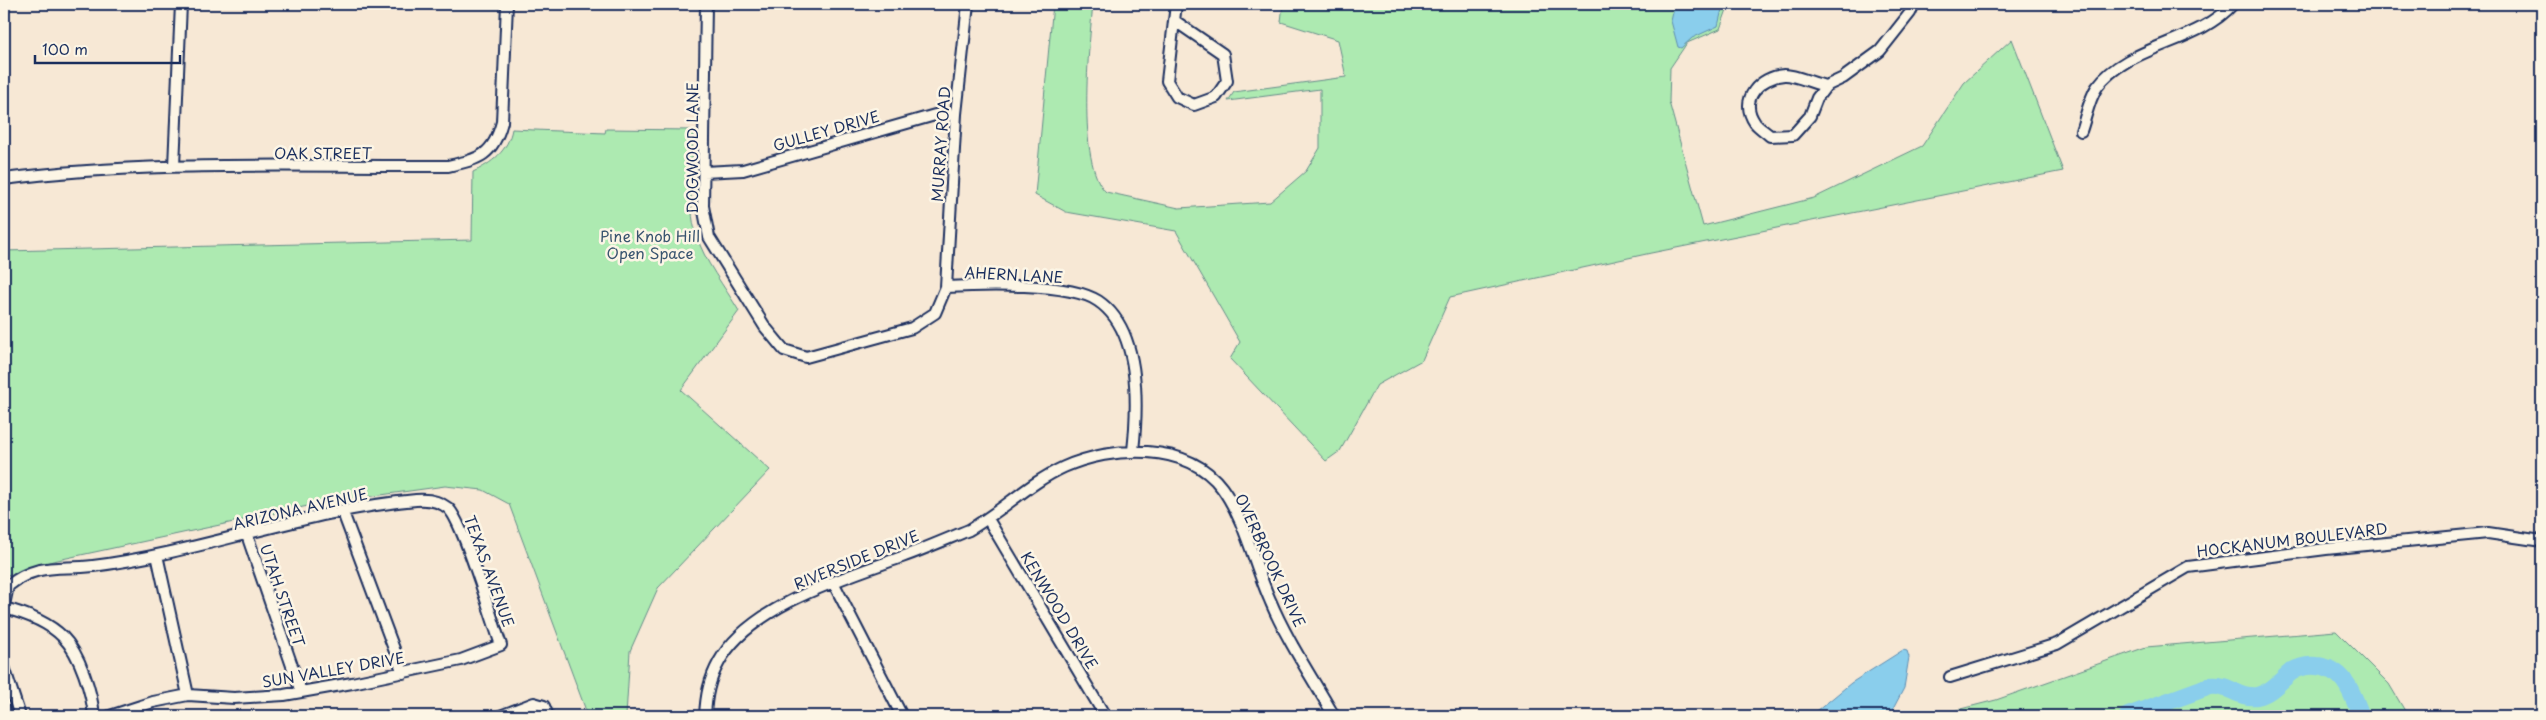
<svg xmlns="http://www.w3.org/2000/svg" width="2546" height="720" font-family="'Playpen Sans',sans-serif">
  <rect width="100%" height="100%" fill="#f7e8d5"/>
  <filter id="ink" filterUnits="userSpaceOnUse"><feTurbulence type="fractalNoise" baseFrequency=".02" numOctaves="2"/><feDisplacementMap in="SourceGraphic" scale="10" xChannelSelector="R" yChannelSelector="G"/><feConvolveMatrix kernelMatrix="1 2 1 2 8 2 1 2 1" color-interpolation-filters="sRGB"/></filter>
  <g filter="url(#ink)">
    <path fill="#adeab1" stroke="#648c88" d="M 1053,4 L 1093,4 C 1089,44 1076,164 1106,192 L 1179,208 L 1270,202 L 1306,171 L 1320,148 L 1320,89 L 1228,101 L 1234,92 L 1346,77 L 1338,40 L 1281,22 L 1283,4 L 1729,4 L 1720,29 L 1687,43 L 1670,68 L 1669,102 L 1703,226 L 1814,198 L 1922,146 L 1964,83 L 2012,39 L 2063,171 L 1651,253 L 1450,297 L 1422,360 L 1377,385 L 1340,451 L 1326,461 L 1230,359 L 1240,342 L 1176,231 L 1066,212 L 1035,195 Z
      M 512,129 L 605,133 L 606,129 L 693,130 C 693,159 687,206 696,234 C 704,261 725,287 739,311 L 681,390 L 770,470 L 658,588 L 630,651 L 626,716 L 588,716 L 509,504 L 483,490 L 445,486 L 317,504 L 53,561 L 4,576 L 4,251 L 472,240 L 473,172 C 492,163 508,151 512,129 Z
      M 2336,631 L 2389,684 L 2408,716 L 1933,716 L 1996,700 L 2146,647 Z"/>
    <path fill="#8aceec" stroke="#5e8eb3" d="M 1675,4 L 1723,4 L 1723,5 L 1718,26 L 1692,38 L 1681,48 L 1678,47 L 1671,21 Z
      M 1903,650 L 1907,651 L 1909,657 L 1904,688 L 1893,709 L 1904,716 L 1811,716 L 1851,683 Z"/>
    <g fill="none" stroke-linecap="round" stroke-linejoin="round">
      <path stroke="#8aceec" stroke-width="18" d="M 2128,716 L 2210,686 C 2228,683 2239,699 2257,696 C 2271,693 2280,681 2291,672 C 2299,667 2307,665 2316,666 C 2345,668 2352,693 2361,716"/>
      <g stroke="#1b2f5e" stroke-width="14">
        <path id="minor" d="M 706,4 L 703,206 L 709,237 L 765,327 L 784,350 L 806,357 L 912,328 L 935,313 L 946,287 L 956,114 L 968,4
          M 4,6 L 4,4
          M 1175,21 L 1223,54 L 1227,81 L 1216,97 L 1194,105 L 1177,97 L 1167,81 L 1176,4
          M 1826,86 C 1814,84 1794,74 1784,75 C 1760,77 1738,99 1755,123 C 1759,128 1766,132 1770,136 L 1793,135 L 1810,116 L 1817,98 L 1826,86 L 1843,78 L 1880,51 L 1910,13 L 1914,4
          M 2081,131 C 2086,117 2089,99 2097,87 C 2127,45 2198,44 2233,4
          M 174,166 L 181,4
          M 704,172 L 743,170 L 935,115 L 956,114
          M 4,179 C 151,160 300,167 448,166 C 479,159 493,156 502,122 L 507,4
          M 946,287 C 980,285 1070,282 1098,301 C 1141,330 1138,405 1133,451
          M 342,510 L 403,673
          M 988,519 L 1105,716
          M 247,535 L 301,692
          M 157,555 L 188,695
          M 833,582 L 902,716
          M 4,605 L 8,586 C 38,562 58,570 93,566 C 203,552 306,510 416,500 C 427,499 439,501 448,508 C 463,521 492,620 501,645 L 461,660 L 352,683 L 284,695 L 234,698 L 188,695 L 153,702 L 110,716
          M 4,608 C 24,613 47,621 63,637 C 80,654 92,693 94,716
          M 4,667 L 20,716
          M 1950,677 L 2057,644 L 2188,567 L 2326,549 L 2488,533 L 2542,541
          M 500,716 L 534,703 L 544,706 L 548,716
          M 705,716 C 706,696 709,680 719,662 C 749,606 846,577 902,557 C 924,549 947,539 969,530 C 1002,511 1029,483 1064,467 C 1111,446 1187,441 1222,488 C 1245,520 1254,564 1270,600 C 1286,639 1313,679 1334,716"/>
      </g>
      <use href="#minor" stroke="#fcf5e5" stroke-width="10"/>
    </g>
  </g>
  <g text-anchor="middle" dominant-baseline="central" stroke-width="5" stroke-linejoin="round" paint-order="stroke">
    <g font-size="15" fill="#1b2f5e" stroke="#fcf5e5">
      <text transform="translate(826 130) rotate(-16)">GULLEY DRIVE</text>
      <text transform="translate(940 144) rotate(-86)">MURRAY ROAD</text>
      <text transform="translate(691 148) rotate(-90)">DOGWOOD LANE</text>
      <text x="323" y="152">OAK STREET</text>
      <text transform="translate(1014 274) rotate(3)">AHERN LANE</text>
      <text transform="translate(300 508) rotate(-13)">ARIZONA AVENUE</text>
      <text transform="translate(2292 539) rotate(-7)">HOCKANUM BOULEVARD</text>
      <text transform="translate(856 559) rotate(-22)">RIVERSIDE DRIVE</text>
      <text transform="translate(1271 560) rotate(65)">OVERBROOK DRIVE</text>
      <text transform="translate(490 571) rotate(70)">TEXAS AVENUE</text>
      <text transform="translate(283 595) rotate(71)">UTAH STREET</text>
      <text transform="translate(1060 610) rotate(59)">KENWOOD DRIVE</text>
      <text transform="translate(333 669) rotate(-10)">SUN VALLEY DRIVE</text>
    </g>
    <g font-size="15" fill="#38546f" stroke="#fcf5e5">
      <text x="650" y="235">Pine Knob Hill<tspan x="650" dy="17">Open Space</tspan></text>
    </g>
  </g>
  <rect width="2546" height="720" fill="none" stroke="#fcf5e5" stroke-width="20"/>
  <rect x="10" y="10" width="2526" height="700" fill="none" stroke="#1b2f5e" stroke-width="2" filter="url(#ink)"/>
  <path d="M35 55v8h145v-8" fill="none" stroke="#1b2f5e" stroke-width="2.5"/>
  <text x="42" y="55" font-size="15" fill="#1b2f5e" stroke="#fcf5e5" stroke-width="4" paint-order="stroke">100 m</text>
</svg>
